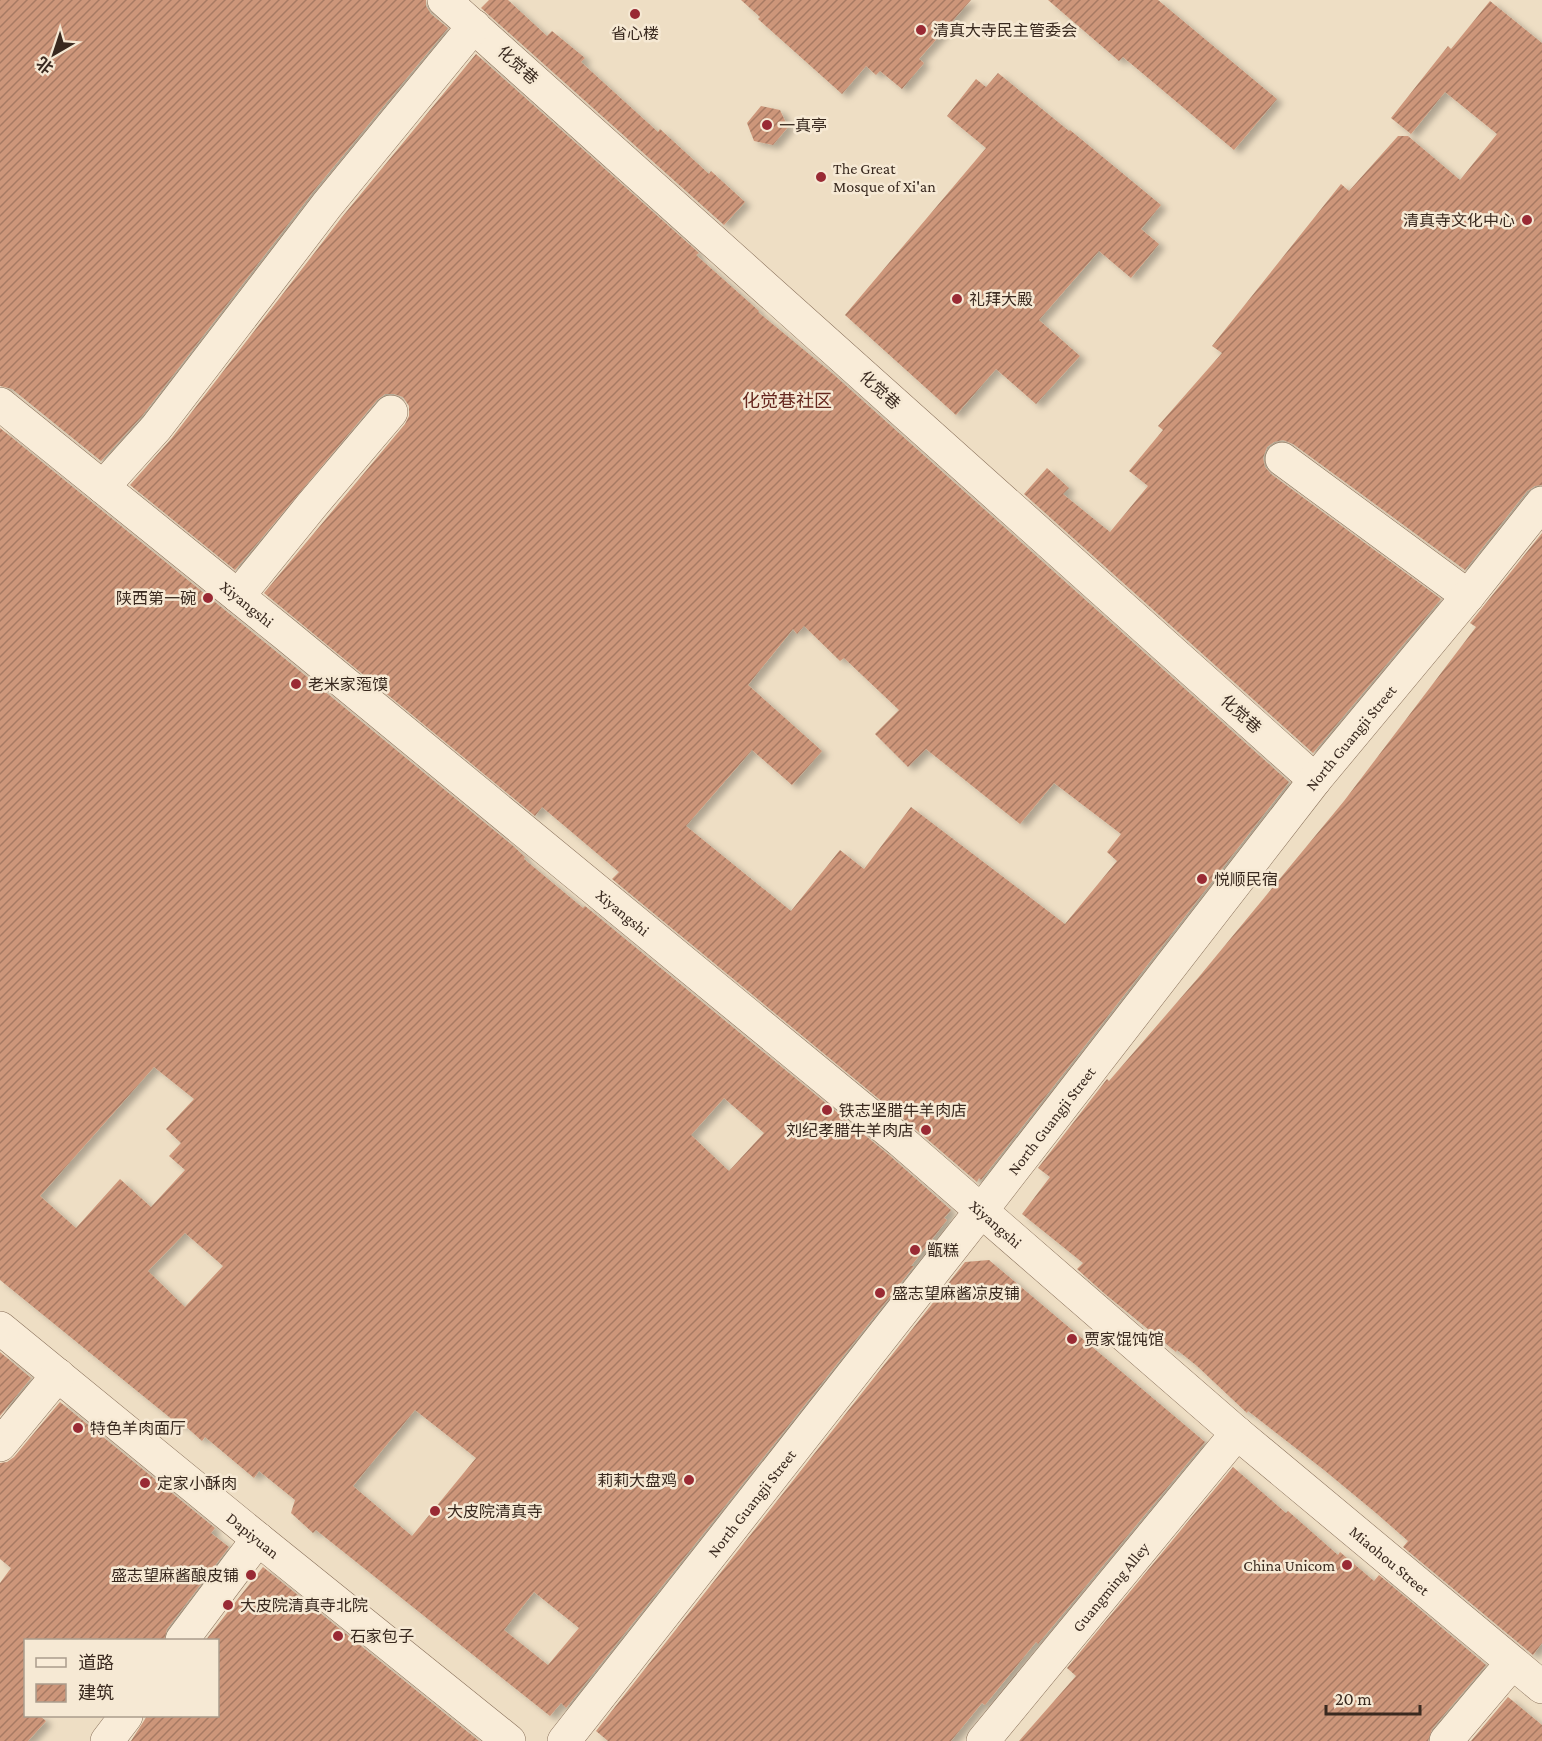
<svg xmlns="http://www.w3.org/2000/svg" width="1542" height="1741" font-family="'Crimson Pro','Noto Sans SC',serif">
  <defs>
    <pattern id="building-hatch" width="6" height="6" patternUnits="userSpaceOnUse" patternTransform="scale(1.5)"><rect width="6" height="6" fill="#cd967a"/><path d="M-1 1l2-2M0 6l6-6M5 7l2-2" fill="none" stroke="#a77a63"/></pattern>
    <filter id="shadow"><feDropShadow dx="6" dy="4" stdDeviation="3" flood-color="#0004"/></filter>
  </defs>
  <rect width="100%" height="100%" fill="#eedec4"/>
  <path fill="url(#building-hatch)" fill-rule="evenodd" filter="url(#shadow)" d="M 0,0 L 426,0 L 426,6 L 431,14 L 448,28 L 312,193 L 142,416 L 101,461 L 12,389 L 0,386 Z
    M 489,0 L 508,0 L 547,36 L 552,31 L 585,58 L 581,62 L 658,132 L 660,129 L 709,174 L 711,171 L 745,202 L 724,225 L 481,8 Z
    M 741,0 L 971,0 L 919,59 L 924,63 L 902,89 L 880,71 L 876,75 L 866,66 L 842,94 L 758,19 L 760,17 Z
    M 1048,0 L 1158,0 L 1277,99 L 1234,150 L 1123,57 L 1119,61 Z
    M 1490,1 L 1542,43 L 1542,485 L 1535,486 L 1527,491 L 1465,570 L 1293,444 L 1283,440 L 1274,442 L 1267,447 L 1263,458 L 1265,467 L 1271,474 L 1441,599 L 1313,753 L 1024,494 L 1047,468 L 1069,488 L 1063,494 L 1110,532 L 1148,486 L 1129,471 L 1163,430 L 1158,426 L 1222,353 L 1212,346 L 1341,184 L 1349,191 L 1398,136 L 1408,136 L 1460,180 L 1497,134 L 1445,92 L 1411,134 L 1391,118 L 1448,46 L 1451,49 Z
    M 476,54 L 699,253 L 696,255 L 759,311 L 758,312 L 833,374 L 1289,782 L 981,1180 L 979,1178 L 977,1182 L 913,1127 L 612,879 L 619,872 L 542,807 L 535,816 L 264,593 L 405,424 L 409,416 L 409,406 L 403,397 L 394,394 L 385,394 L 377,400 L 235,570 L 130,485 L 171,439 L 342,217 ZM 804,626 L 840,661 L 844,658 L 899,710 L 875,734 L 908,767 L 926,749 L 1020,824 L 1054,783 L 1121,834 L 1107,852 L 1117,861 L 1065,924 L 911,807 L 864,869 L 840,850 L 791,911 L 686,826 L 752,750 L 792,785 L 822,751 L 748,685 L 793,629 L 797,634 Z
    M 998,73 L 1069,131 L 1070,130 L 1161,205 L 1141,229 L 1159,244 L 1131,278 L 1099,251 L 1039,320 L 1080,356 L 1036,404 L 996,369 L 956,415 L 845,315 L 986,148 L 947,116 L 976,79 L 986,87 Z
    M 761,106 L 780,110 L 788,127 L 773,145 L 754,141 L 747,123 Z
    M 0,428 L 273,649 L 512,845 L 525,857 L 524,859 L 583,908 L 585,906 L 889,1155 L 951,1210 L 944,1218 L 947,1220 L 911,1266 L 914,1266 L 566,1708 L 561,1703 L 550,1716 L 316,1530 L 313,1533 L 291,1513 L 295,1500 L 259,1471 L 254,1478 L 205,1437 L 202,1441 L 182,1423 L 179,1425 L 0,1280 ZM 154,1067 L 194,1099 L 166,1129 L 181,1143 L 169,1156 L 185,1170 L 151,1207 L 120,1179 L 76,1228 L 40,1196 ZM 724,1098 L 764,1133 L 729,1171 L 691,1135 ZM 185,1233 L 223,1266 L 185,1307 L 148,1271 ZM 415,1410 L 476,1458 L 412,1536 L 353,1486 ZM 534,1592 L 579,1628 L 548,1665 L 504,1630 Z
    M 1542,533 L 1542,1643 L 1533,1655 L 1403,1547 L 1408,1541 L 1376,1513 L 1324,1470 L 1248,1411 L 1247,1413 L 1197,1366 L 1177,1350 L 1176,1352 L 1105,1294 L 1077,1269 L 1083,1263 L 1022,1214 L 1050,1177 L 1038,1168 L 1107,1079 L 1109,1081 L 1198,978 L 1344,801 L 1476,627 L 1470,623 Z
    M 989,1260 L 1205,1442 L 1038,1644 L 1036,1642 L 985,1705 L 982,1703 L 951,1741 L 608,1741 L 596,1731 L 965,1262 Z
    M 0,1352 L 31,1378 L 0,1416 Z
    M 60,1402 L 215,1528 L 211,1533 L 229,1547 L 167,1629 L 164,1641 L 26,1641 L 26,1716 L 40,1716 L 46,1721 L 28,1741 L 0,1741 L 0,1583 L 11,1568 L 0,1559 L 0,1463 L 7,1462 L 14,1457 Z
    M 1233,1467 L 1286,1513 L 1288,1511 L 1338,1555 L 1340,1552 L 1374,1581 L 1379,1575 L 1486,1665 L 1432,1729 L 1428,1741 L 1019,1741 L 1076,1676 L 1067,1668 Z
    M 263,1567 L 479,1741 L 131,1741 L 147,1716 L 218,1716 L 218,1641 L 205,1641 Z
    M 1508,1697 L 1542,1725 L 1542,1741 L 1471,1741 Z"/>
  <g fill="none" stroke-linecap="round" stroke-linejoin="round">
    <g stroke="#89705a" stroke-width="34">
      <g id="minor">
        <path d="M 444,0 L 1315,780"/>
        <path id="s1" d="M 0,404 L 285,634 L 901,1141 L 1237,1433 L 1542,1687"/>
        <path d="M 1282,459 L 1468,596"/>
        <path d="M 103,487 L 156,428 L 327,205 L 474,26"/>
        <path d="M 238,596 L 312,505 L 391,412"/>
        <path id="s2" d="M 0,1328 L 258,1539 L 509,1741"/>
        <path d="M 0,1445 L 58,1375"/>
        <path d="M 182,1640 L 258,1539"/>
        <path d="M 107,1741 L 126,1716"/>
        <path id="s3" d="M 564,1741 L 981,1211 L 1315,780 L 1468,596 L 1542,503"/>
        <path id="s4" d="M 983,1741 L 1237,1433"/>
        <path d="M 1446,1741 L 1512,1663"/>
      </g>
    </g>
    <use href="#minor" stroke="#f9ecd8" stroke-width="33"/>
  </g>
  <g fill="#992a34" stroke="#f6e9d4" stroke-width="2">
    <circle cx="635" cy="14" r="6"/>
    <circle cx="921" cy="30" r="6"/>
    <circle cx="767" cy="125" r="6"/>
    <circle cx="821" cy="177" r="6"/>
    <circle cx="1527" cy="220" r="6"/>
    <circle cx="957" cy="299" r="6"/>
    <circle cx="208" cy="598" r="6"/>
    <circle cx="296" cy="684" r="6"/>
    <circle cx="1202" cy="879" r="6"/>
    <circle cx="827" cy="1110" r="6"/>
    <circle cx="926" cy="1130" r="6"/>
    <circle cx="915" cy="1250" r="6"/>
    <circle cx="880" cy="1293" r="6"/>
    <circle cx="1072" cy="1339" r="6"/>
    <circle cx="78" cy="1428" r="6"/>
    <circle cx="689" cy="1480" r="6"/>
    <circle cx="145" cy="1483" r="6"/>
    <circle cx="435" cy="1511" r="6"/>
    <circle cx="1347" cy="1565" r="6"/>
    <circle cx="251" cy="1575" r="6"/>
    <circle cx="228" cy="1605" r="6"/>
    <circle cx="338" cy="1636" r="6"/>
  </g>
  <g text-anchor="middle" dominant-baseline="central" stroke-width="5" stroke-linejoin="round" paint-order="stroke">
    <g font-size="16" fill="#39291f" stroke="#f6e9d4" text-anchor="start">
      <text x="933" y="30">清真大寺民主管委会</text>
      <text x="635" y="33" text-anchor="middle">省心楼</text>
      <text x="779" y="125">一真亭</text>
      <text x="833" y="168">The Great<tspan x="833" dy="18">Mosque of Xi'an</tspan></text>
      <text x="1515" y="220" text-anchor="end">清真寺文化中心</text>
      <text x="969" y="299">礼拜大殿</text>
      <text x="196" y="598" text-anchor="end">陕西第一碗</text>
      <text x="308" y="684">老米家萢馍</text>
      <text x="1214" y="879">悦顺民宿</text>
      <text x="839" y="1110">铁志坚腊牛羊肉店</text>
      <text x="914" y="1130" text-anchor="end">刘纪孝腊牛羊肉店</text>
      <text x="927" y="1250">甑糕</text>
      <text x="892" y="1293">盛志望麻酱凉皮铺</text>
      <text x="1084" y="1339">贾家馄饨馆</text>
      <text x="90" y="1428">特色羊肉面厅</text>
      <text x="677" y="1480" text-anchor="end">莉莉大盘鸡</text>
      <text x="157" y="1483">定家小酥肉</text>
      <text x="447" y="1511">大皮院清真寺</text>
      <text x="1335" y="1565" text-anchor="end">China Unicom</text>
      <text x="239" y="1575" text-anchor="end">盛志望麻酱酿皮铺</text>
      <text x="240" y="1605">大皮院清真寺北院</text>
      <text x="350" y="1636">石家包子</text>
    </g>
    <g font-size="16" fill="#39291f" stroke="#f6e9d4">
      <text transform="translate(518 65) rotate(42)">化觉巷</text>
      <text transform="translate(880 390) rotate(42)">化觉巷</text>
      <text stroke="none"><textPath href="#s1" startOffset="318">Xiyangshi</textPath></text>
      <text transform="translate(1241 714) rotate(42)">化觉巷</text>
      <text stroke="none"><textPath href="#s3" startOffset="1275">North Guangji Street</textPath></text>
      <text stroke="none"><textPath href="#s1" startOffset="804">Xiyangshi</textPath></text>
      <text stroke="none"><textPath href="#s3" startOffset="789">North Guangji Street</textPath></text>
      <text stroke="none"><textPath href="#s1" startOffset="1290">Xiyangshi</textPath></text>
      <text stroke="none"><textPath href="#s3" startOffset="303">North Guangji Street</textPath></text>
      <text stroke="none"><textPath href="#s2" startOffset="327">Dapiyuan</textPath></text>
      <text stroke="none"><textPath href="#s1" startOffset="1808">Miaohou Street</textPath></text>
      <text stroke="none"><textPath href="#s4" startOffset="200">Guangming Alley</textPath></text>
    </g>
    <g font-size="18" fill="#66271e" stroke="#f6e9d4">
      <text x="787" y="401">化觉巷社区</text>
    </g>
  </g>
  <rect x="24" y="1639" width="195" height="78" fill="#f6e9d4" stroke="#aa9c8c" stroke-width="1.5"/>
  <rect x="36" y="1658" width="30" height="9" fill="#f9ecd8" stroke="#aa9c8c" stroke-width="1.5"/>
  <text x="78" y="1669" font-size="18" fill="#39291f">道路</text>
  <rect x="36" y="1684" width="30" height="18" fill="url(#building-hatch)" stroke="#aa9c8c" stroke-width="1.5"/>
  <text x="78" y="1699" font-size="18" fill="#39291f">建筑</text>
  <g transform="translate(54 54) rotate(219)" stroke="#f6e9d4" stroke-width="4.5" paint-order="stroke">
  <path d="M0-4.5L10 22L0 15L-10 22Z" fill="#39291f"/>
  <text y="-9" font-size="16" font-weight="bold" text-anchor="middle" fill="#39291f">北</text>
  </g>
  <path d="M1326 1705v9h94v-9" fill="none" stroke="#39291f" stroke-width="3"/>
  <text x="1335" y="1705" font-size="18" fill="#39291f" stroke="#f6e9d4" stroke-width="4.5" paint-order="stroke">20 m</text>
</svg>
